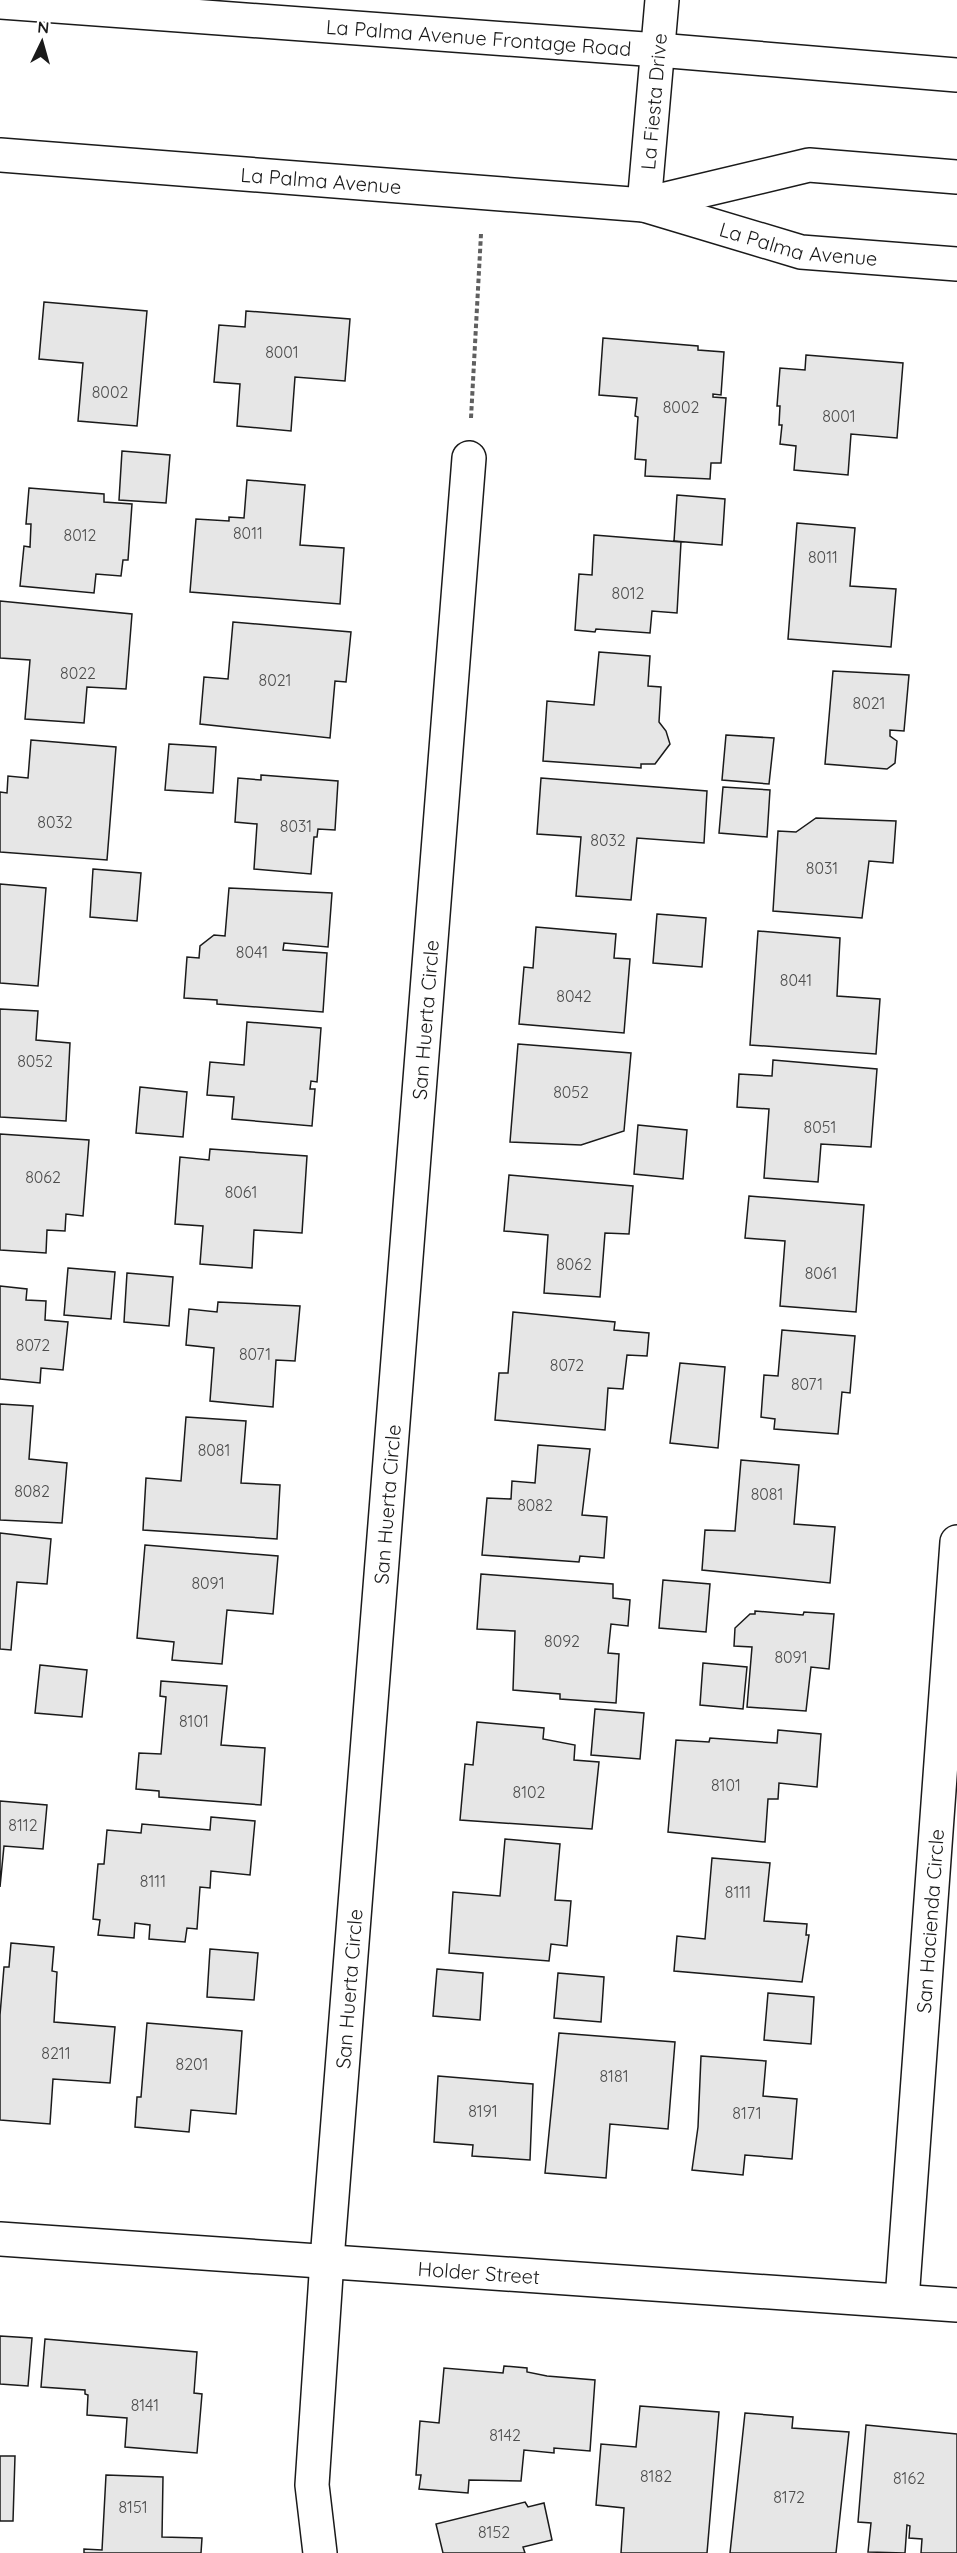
<svg xmlns="http://www.w3.org/2000/svg" width="957" height="2553" font-family="Quicksand,sans-serif">
  <rect width="100%" height="100%" fill="#fff"/>
  <path fill="#e6e6e6" stroke="#1a1a1a" stroke-width="1.5" d="M 44,302 L 147,311 L 137,426 L 78,421 L 83,363 L 39,359 Z
    M 246,311 L 350,319 L 345,381 L 295,377 L 291,431 L 237,426 L 240,384 L 214,382 L 219,325 L 245,327 Z
    M 603,338 L 698,346 L 698,350 L 724,352 L 721,395 L 713,394 L 713,397 L 726,398 L 721,463 L 711,463 L 710,479 L 645,476 L 646,460 L 635,459 L 638,417 L 635,416 L 637,398 L 599,395 Z
    M 806,355 L 903,363 L 897,438 L 851,434 L 848,475 L 794,470 L 796,446 L 780,444 L 782,425 L 779,425 L 780,406 L 777,406 L 780,368 L 805,370 Z
    M 122,451 L 170,455 L 166,503 L 119,500 Z
    M 247,480 L 305,485 L 300,545 L 344,548 L 340,604 L 190,592 L 196,519 L 229,521 L 229,517 L 244,518 Z
    M 29,488 L 104,494 L 104,502 L 132,504 L 128,560 L 123,560 L 121,576 L 96,574 L 94,593 L 20,586 L 24,546 L 30,547 L 31,524 L 26,524 Z
    M 677,495 L 725,499 L 722,545 L 674,541 Z
    M 797,523 L 855,528 L 850,586 L 896,589 L 891,647 L 788,639 Z
    M 594,535 L 681,542 L 677,613 L 652,611 L 650,633 L 596,629 L 595,632 L 575,630 L 579,574 L 592,575 Z
    M 0,601 L 132,614 L 126,689 L 87,687 L 84,723 L 25,719 L 30,660 L 0,658 Z
    M 233,622 L 351,632 L 346,682 L 335,681 L 330,738 L 200,724 L 204,677 L 228,679 Z
    M 599,652 L 650,656 L 648,686 L 661,687 L 659,722 L 666,731 L 670,744 L 655,764 L 641,764 L 641,768 L 543,761 L 547,701 L 594,705 Z
    M 833,671 L 909,675 L 904,731 L 890,730 L 890,736 L 897,741 L 895,763 L 887,769 L 825,764 Z
    M 726,735 L 774,738 L 769,784 L 722,780 Z
    M 31,740 L 116,747 L 107,860 L 0,852 L 0,792 L 7,793 L 8,776 L 28,778 Z
    M 169,744 L 216,747 L 213,793 L 165,790 Z
    M 261,775 L 338,781 L 335,830 L 318,829 L 317,837 L 314,837 L 311,874 L 254,869 L 257,824 L 235,822 L 238,778 L 261,780 Z
    M 541,778 L 707,791 L 704,843 L 637,838 L 631,900 L 576,896 L 581,837 L 537,834 Z
    M 723,787 L 770,790 L 767,837 L 719,833 Z
    M 816,818 L 896,821 L 893,863 L 869,861 L 862,918 L 773,911 L 778,831 L 796,832 Z
    M 93,869 L 141,873 L 137,921 L 90,917 Z
    M 0,884 L 46,888 L 38,986 L 0,983 Z
    M 229,888 L 332,893 L 328,947 L 284,943 L 283,950 L 327,953 L 323,1012 L 217,1004 L 217,1000 L 184,998 L 187,957 L 199,958 L 200,946 L 214,935 L 225,936 Z
    M 657,914 L 706,918 L 702,967 L 653,963 Z
    M 536,927 L 616,934 L 614,958 L 630,959 L 624,1033 L 519,1024 L 524,967 L 533,968 Z
    M 758,931 L 840,938 L 837,996 L 880,999 L 876,1054 L 750,1045 Z
    M 0,1009 L 38,1011 L 36,1040 L 70,1043 L 66,1121 L 0,1117 Z
    M 247,1022 L 321,1028 L 317,1082 L 311,1081 L 310,1089 L 315,1089 L 312,1126 L 232,1119 L 234,1097 L 207,1095 L 210,1062 L 244,1065 Z
    M 518,1044 L 631,1053 L 624,1131 L 581,1145 L 510,1142 Z
    M 773,1060 L 877,1069 L 871,1147 L 821,1144 L 818,1182 L 764,1178 L 769,1109 L 737,1107 L 739,1074 L 772,1076 Z
    M 140,1087 L 187,1092 L 183,1137 L 136,1133 Z
    M 638,1125 L 687,1130 L 683,1179 L 634,1174 Z
    M 0,1134 L 89,1140 L 83,1216 L 66,1214 L 65,1231 L 47,1230 L 46,1253 L 0,1250 Z
    M 210,1149 L 307,1156 L 302,1233 L 254,1230 L 252,1268 L 200,1264 L 203,1226 L 175,1224 L 180,1157 L 209,1160 Z
    M 509,1175 L 633,1186 L 629,1234 L 605,1233 L 600,1297 L 544,1293 L 548,1235 L 504,1231 Z
    M 749,1196 L 864,1205 L 856,1312 L 780,1306 L 785,1241 L 745,1238 Z
    M 68,1268 L 115,1272 L 111,1319 L 64,1315 Z
    M 127,1273 L 173,1277 L 169,1326 L 124,1322 Z
    M 0,1286 L 27,1289 L 26,1300 L 46,1301 L 45,1320 L 68,1322 L 63,1370 L 41,1368 L 40,1383 L 0,1379 Z
    M 218,1302 L 300,1306 L 295,1361 L 276,1360 L 273,1407 L 210,1401 L 214,1348 L 186,1345 L 189,1309 L 217,1312 Z
    M 513,1312 L 615,1322 L 614,1330 L 649,1333 L 647,1356 L 627,1355 L 623,1389 L 608,1388 L 605,1430 L 495,1420 L 499,1373 L 508,1373 Z
    M 782,1330 L 855,1336 L 850,1393 L 842,1392 L 838,1434 L 774,1429 L 775,1419 L 761,1417 L 764,1375 L 778,1376 Z
    M 680,1363 L 725,1367 L 718,1448 L 670,1443 Z
    M 0,1404 L 33,1406 L 29,1459 L 67,1463 L 62,1523 L 0,1520 Z
    M 186,1417 L 246,1421 L 241,1483 L 280,1485 L 277,1539 L 143,1530 L 146,1478 L 181,1481 Z
    M 538,1445 L 590,1449 L 582,1515 L 607,1517 L 604,1558 L 580,1556 L 579,1562 L 482,1555 L 487,1498 L 511,1499 L 512,1481 L 535,1483 Z
    M 741,1460 L 799,1465 L 794,1524 L 835,1527 L 830,1583 L 702,1570 L 705,1530 L 735,1531 Z
    M 0,1533 L 51,1539 L 47,1584 L 17,1582 L 11,1650 L 0,1649 Z
    M 145,1545 L 278,1556 L 273,1614 L 227,1610 L 222,1664 L 172,1660 L 174,1642 L 137,1638 Z
    M 481,1574 L 613,1584 L 613,1598 L 630,1600 L 628,1626 L 611,1624 L 608,1653 L 619,1654 L 616,1703 L 560,1699 L 560,1694 L 513,1690 L 515,1631 L 477,1629 Z
    M 663,1580 L 710,1584 L 706,1632 L 659,1628 Z
    M 755,1611 L 803,1615 L 804,1612 L 834,1614 L 829,1669 L 811,1667 L 806,1711 L 747,1707 L 752,1647 L 734,1646 L 735,1628 L 750,1614 L 755,1614 Z
    M 703,1663 L 747,1667 L 743,1709 L 700,1705 Z
    M 40,1665 L 87,1670 L 82,1717 L 35,1713 Z
    M 161,1681 L 227,1686 L 221,1745 L 265,1748 L 261,1805 L 159,1797 L 159,1791 L 136,1789 L 139,1753 L 161,1754 L 166,1697 L 160,1696 Z
    M 595,1709 L 644,1713 L 640,1759 L 591,1755 Z
    M 477,1722 L 544,1728 L 543,1739 L 575,1745 L 574,1760 L 599,1762 L 592,1829 L 460,1820 L 465,1764 L 473,1765 Z
    M 778,1730 L 821,1734 L 817,1787 L 779,1783 L 778,1799 L 768,1799 L 765,1842 L 668,1832 L 676,1740 L 709,1742 L 710,1738 L 777,1743 Z
    M 0,1801 L 47,1805 L 43,1849 L 4,1846 L 0,1887 Z
    M 211,1817 L 255,1821 L 250,1875 L 211,1871 L 210,1888 L 200,1887 L 197,1929 L 187,1928 L 185,1942 L 149,1939 L 150,1925 L 135,1923 L 134,1938 L 98,1935 L 100,1920 L 93,1919 L 98,1864 L 104,1864 L 107,1830 L 141,1833 L 142,1824 L 210,1830 Z
    M 505,1839 L 560,1844 L 555,1900 L 571,1901 L 567,1946 L 551,1944 L 549,1961 L 449,1953 L 453,1892 L 500,1896 Z
    M 712,1858 L 770,1863 L 764,1921 L 807,1924 L 806,1935 L 809,1935 L 802,1982 L 674,1971 L 677,1936 L 705,1939 Z
    M 11,1943 L 54,1947 L 52,1971 L 57,1972 L 54,2022 L 115,2027 L 110,2083 L 53,2079 L 50,2124 L 0,2120 L 0,2015 L 4,1967 L 9,1967 Z
    M 210,1949 L 258,1953 L 254,2000 L 207,1997 Z
    M 437,1969 L 483,1973 L 480,2020 L 433,2016 Z
    M 558,1973 L 604,1977 L 601,2022 L 554,2018 Z
    M 768,1993 L 814,1997 L 811,2044 L 764,2040 Z
    M 147,2023 L 242,2031 L 236,2114 L 191,2110 L 189,2132 L 135,2127 L 137,2097 L 141,2097 Z
    M 559,2033 L 675,2042 L 668,2129 L 610,2124 L 606,2178 L 545,2173 Z
    M 701,2056 L 766,2061 L 763,2096 L 797,2099 L 792,2159 L 745,2155 L 743,2175 L 692,2170 L 698,2127 Z
    M 438,2076 L 533,2084 L 530,2160 L 472,2156 L 473,2145 L 434,2142 Z
    M 0,2336 L 32,2338 L 28,2386 L 0,2384 Z
    M 45,2339 L 197,2352 L 194,2393 L 202,2394 L 197,2453 L 125,2447 L 127,2418 L 87,2415 L 88,2395 L 85,2394 L 85,2390 L 41,2387 Z
    M 504,2366 L 527,2368 L 527,2372 L 547,2376 L 595,2380 L 590,2451 L 554,2448 L 554,2453 L 524,2450 L 521,2481 L 469,2480 L 468,2493 L 419,2489 L 421,2475 L 416,2475 L 420,2421 L 439,2423 L 444,2368 L 503,2373 Z
    M 640,2406 L 719,2412 L 707,2553 L 621,2553 L 624,2508 L 596,2505 L 601,2444 L 636,2447 Z
    M 745,2413 L 793,2417 L 792,2428 L 849,2432 L 836,2553 L 730,2553 Z
    M 866,2425 L 957,2434 L 957,2553 L 921,2553 L 922,2539 L 909,2538 L 910,2526 L 907,2525 L 905,2553 L 868,2552 L 871,2523 L 858,2522 Z
    M 0,2456 L 15,2456 L 13,2521 L 0,2521 Z
    M 106,2475 L 163,2477 L 162,2537 L 202,2538 L 201,2553 L 84,2553 L 84,2549 L 102,2550 Z
    M 525,2502 L 528,2507 L 544,2503 L 552,2540 L 523,2547 L 525,2553 L 443,2553 L 436,2524 Z"/>
  <g fill="none" stroke-linecap="round" stroke-linejoin="round">
    <g stroke="#1a1a1a" stroke-width="36">
      <g id="street">
        <path id="s1" d="M 0,2 L 658,50 L 957,75"/>
        <path id="s2" d="M 644,205 L 662,0"/>
        <path id="s3" d="M 902,2300 L 957,1542"/>
        <path id="s4" d="M 320,2553 L 312,2485 L 327,2260 L 469,458"/>
      </g>
    </g>
    <g stroke="#1a1a1a" stroke-width="36">
      <g id="secondary">
        <path id="s5" d="M 0,2239 L 957,2305"/>
      </g>
    </g>
    <g stroke="#1a1a1a" stroke-width="36">
      <g id="primary">
        <path id="s6" d="M 0,155 L 644,205 L 801,252 L 957,264"/>
        <path d="M 645,204 L 809,165 L 957,177"/>
      </g>
    </g>
    <path stroke="#5f5f5f" stroke-width="4" stroke-dasharray="4.5 3" stroke-linecap="butt" d="M 471,418 L 481,234"/>
    <use href="#street" stroke="#fff" stroke-width="33"/>
    <use href="#secondary" stroke="#fff" stroke-width="33"/>
    <use href="#primary" stroke="#fff" stroke-width="33"/>
  </g>
  <g text-anchor="middle" dominant-baseline="central" stroke-width="4.5" stroke-linejoin="round" paint-order="stroke">
    <g font-size="16" fill="#4d4d4d">
      <text x="282" y="352">8001</text>
      <text x="110" y="392">8002</text>
      <text x="681" y="407">8002</text>
      <text x="839" y="416">8001</text>
      <text x="248" y="533">8011</text>
      <text x="80" y="535">8012</text>
      <text x="823" y="557">8011</text>
      <text x="628" y="593">8012</text>
      <text x="78" y="673">8022</text>
      <text x="275" y="680">8021</text>
      <text x="869" y="703">8021</text>
      <text x="55" y="822">8032</text>
      <text x="296" y="826">8031</text>
      <text x="608" y="840">8032</text>
      <text x="822" y="868">8031</text>
      <text x="252" y="952">8041</text>
      <text x="796" y="980">8041</text>
      <text x="574" y="996">8042</text>
      <text x="35" y="1061">8052</text>
      <text x="571" y="1092">8052</text>
      <text x="820" y="1127">8051</text>
      <text x="43" y="1177">8062</text>
      <text x="241" y="1192">8061</text>
      <text x="574" y="1264">8062</text>
      <text x="821" y="1273">8061</text>
      <text x="33" y="1345">8072</text>
      <text x="255" y="1354">8071</text>
      <text x="567" y="1365">8072</text>
      <text x="807" y="1384">8071</text>
      <text x="214" y="1450">8081</text>
      <text x="32" y="1491">8082</text>
      <text x="767" y="1494">8081</text>
      <text x="535" y="1505">8082</text>
      <text x="208" y="1583">8091</text>
      <text x="562" y="1641">8092</text>
      <text x="791" y="1657">8091</text>
      <text x="194" y="1721">8101</text>
      <text x="726" y="1785">8101</text>
      <text x="529" y="1792">8102</text>
      <text x="23" y="1825">8112</text>
      <text x="153" y="1881">8111</text>
      <text x="738" y="1892">8111</text>
      <text x="56" y="2053">8211</text>
      <text x="192" y="2064">8201</text>
      <text x="614" y="2076">8181</text>
      <text x="483" y="2111">8191</text>
      <text x="747" y="2113">8171</text>
      <text x="145" y="2405">8141</text>
      <text x="505" y="2435">8142</text>
      <text x="656" y="2476">8182</text>
      <text x="909" y="2478">8162</text>
      <text x="789" y="2497">8172</text>
      <text x="133" y="2507">8151</text>
      <text x="494" y="2532">8152</text>
    </g>
    <g font-size="20" fill="#1a1a1a" stroke="#fff">
      <text stroke="none"><textPath href="#s1" startOffset="480">La Palma Avenue Frontage Road</textPath></text>
      <text stroke="none"><textPath href="#s2" startOffset="104">La Fiesta Drive</textPath></text>
      <text stroke="none"><textPath href="#s6" startOffset="322">La Palma Avenue</textPath></text>
      <text stroke="none"><textPath href="#s6" startOffset="806">La Palma Avenue</textPath></text>
      <text stroke="none"><textPath href="#s4" startOffset="1538">San Huerta Circle</textPath></text>
      <text stroke="none"><textPath href="#s4" startOffset="1052">San Huerta Circle</textPath></text>
      <text stroke="none"><textPath href="#s3" startOffset="380">San Hacienda Circle</textPath></text>
      <text stroke="none"><textPath href="#s4" startOffset="566">San Huerta Circle</textPath></text>
      <text stroke="none"><textPath href="#s5" startOffset="480">Holder Street</textPath></text>
    </g>
  </g>
  <g transform="translate(42 42) rotate(5)" stroke="#ffffff" stroke-width="4.5" paint-order="stroke">
  <path d="M0-4.5L10 22L0 15L-10 22Z" fill="#1a1a1a"/>
  <text y="-9" font-size="16" font-weight="bold" text-anchor="middle" fill="#1a1a1a">N</text>
  </g>
</svg>
